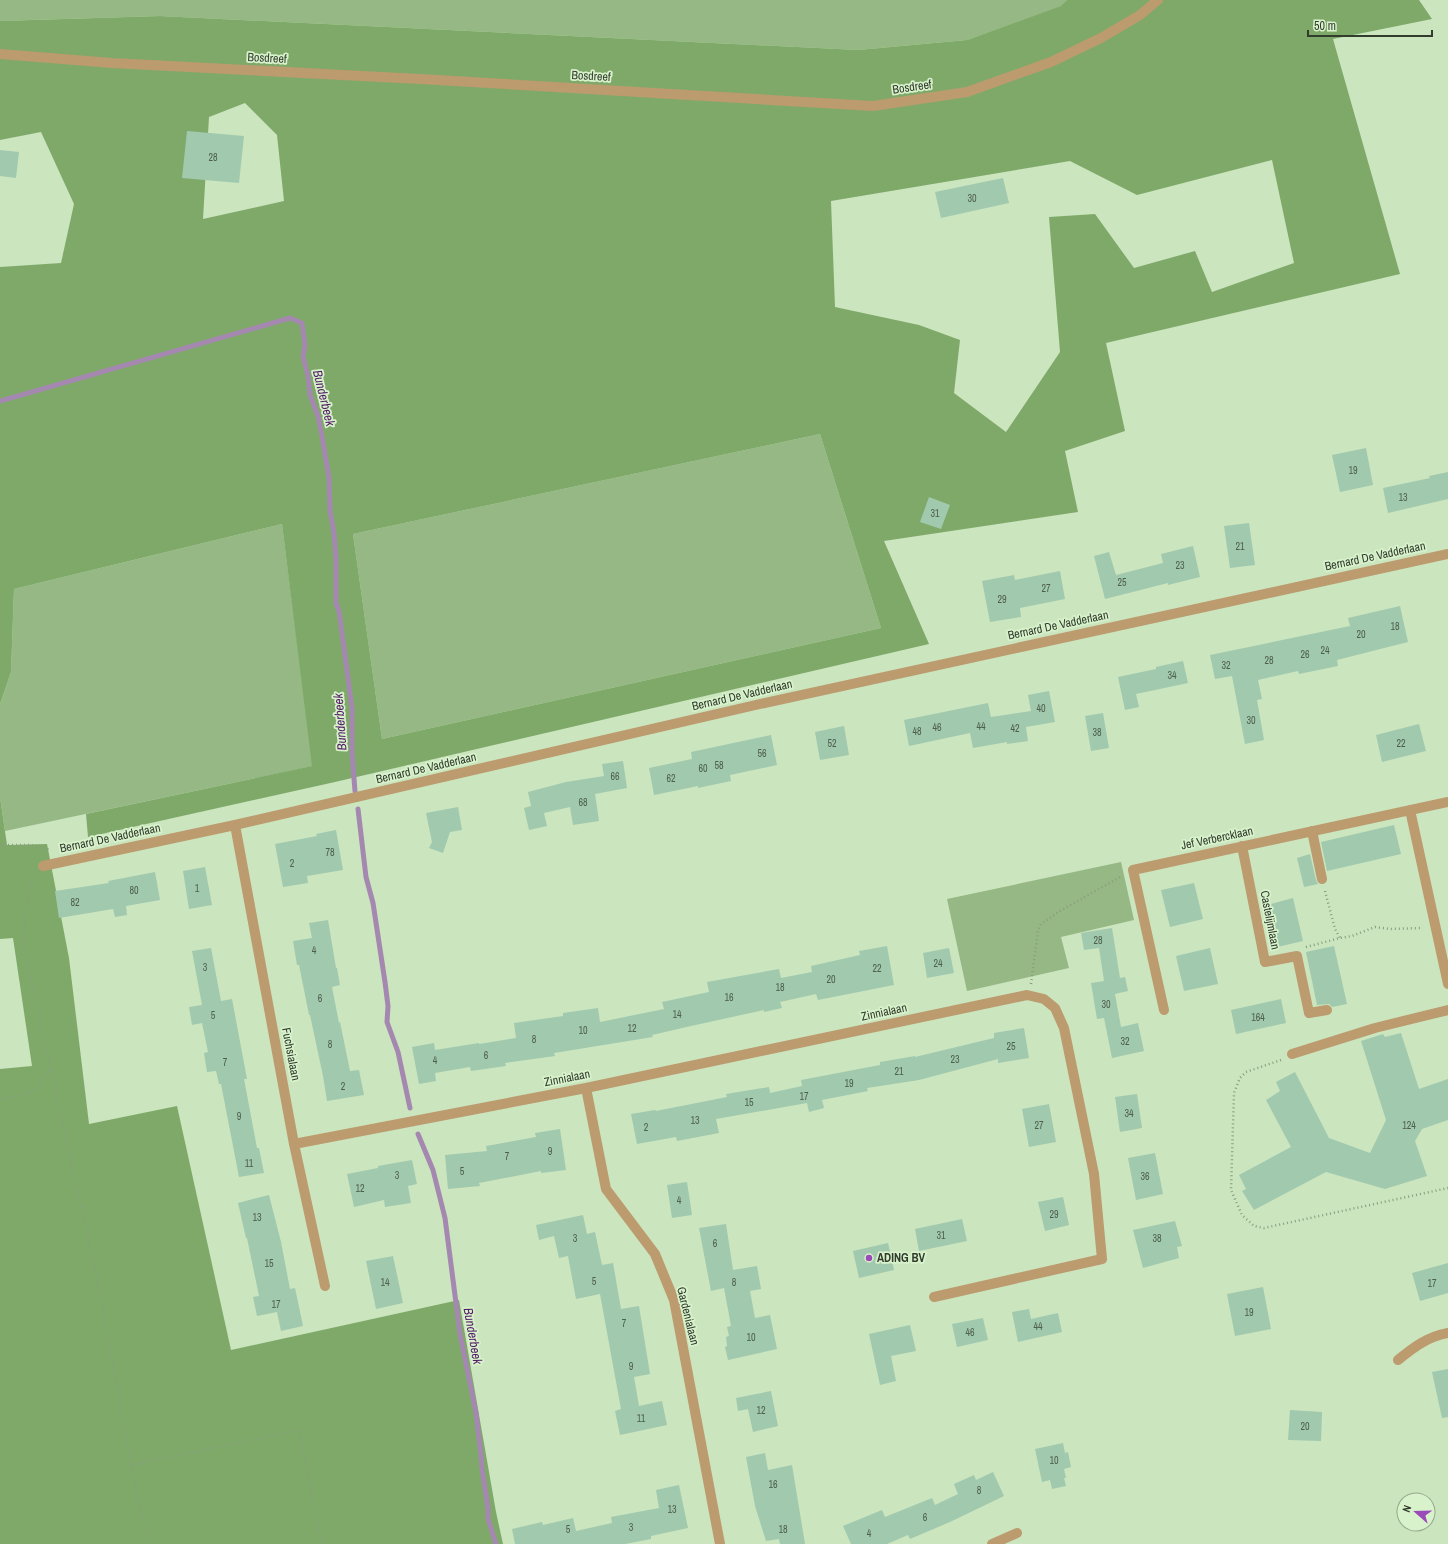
<svg xmlns="http://www.w3.org/2000/svg" width="1448" height="1544" font-family="'Archivo Narrow',sans-serif">
  <rect width="100%" height="100%" fill="#cbe5bf"/>
  <path fill="#96b885" d="M 0,0 L 1067,0 L 1062,6 L 967,40 L 858,50 L 160,16 L 0,21 Z
    M 820,434 L 881,628 L 382,739 L 353,534 Z
    M 282,524 L 313,766 L 5,831 L 0,797 L 0,704 L 11,672 L 14,589 Z
    M 1121,862 L 1134,920 L 1061,937 L 1069,968 L 967,991 L 947,899 Z"/>
  <path fill="#7fa969" fill-rule="evenodd" d="M 1067,0 L 1419,0 L 1432,19 L 1333,39 L 1400,274 L 1106,343 L 1125,431 L 1065,451 L 1078,512 L 884,541 L 929,644 L 335,782 L 88,837 L 86,814 L 312,766 L 282,524 L 14,589 L 11,672 L 0,704 L 0,267 L 61,263 L 74,204 L 41,132 L 0,140 L 0,21 L 160,16 L 858,50 L 967,40 L 1061,6 ZM 245,103 L 277,135 L 284,201 L 203,219 L 209,117 ZM 1272,160 L 1294,263 L 1212,292 L 1195,251 L 1134,268 L 1095,214 L 1049,217 L 1060,352 L 1006,432 L 954,393 L 960,340 L 919,325 L 835,307 L 831,201 L 1070,161 L 1137,195 ZM 820,434 L 881,628 L 382,739 L 353,534 Z
    M 0,797 L 7,845 L 47,844 L 69,958 L 89,1124 L 177,1106 L 231,1350 L 459,1300 L 496,1512 L 503,1544 L 0,1544 L 0,1069 L 32,1066 L 13,938 L 0,939 Z"/>
  <g fill="none" stroke-linecap="round" stroke-linejoin="round">
    <path stroke="#a488b0" stroke-width="5" d="M 0,401 L 290,318 L 302,323 L 305,345 L 303,356 L 308,376 L 310,395 L 318,416 L 322,436 L 329,478 L 330,511 L 334,533 L 336,558 L 336,603 L 339,611 L 352,708 L 352,753 L 355,791
      M 358,809 L 366,877 L 373,903 L 385,982 L 388,1006 L 387,1022 L 398,1052 L 410,1108
      M 418,1134 L 433,1170 L 445,1218 L 460,1334 L 476,1413 L 481,1455 L 482,1469 L 488,1508 L 488,1519 L 496,1544"/>
  </g>
  <path fill="#a1c9ae" d="M 187,131 L 244,136 L 239,183 L 182,178 Z
    M 0,150 L 19,152 L 16,178 L 0,176 Z
    M 1003,178 L 1009,203 L 941,218 L 935,192 Z
    M 1366,448 L 1373,485 L 1340,492 L 1332,455 Z
    M 1448,472 L 1448,499 L 1388,513 L 1383,488 L 1430,478 L 1429,476 Z
    M 929,497 L 950,505 L 941,529 L 920,522 Z
    M 1249,523 L 1255,565 L 1230,568 L 1224,526 Z
    M 1193,546 L 1200,577 L 1168,585 L 1168,583 L 1105,599 L 1094,556 L 1109,552 L 1116,575 L 1163,563 L 1161,554 Z
    M 1060,571 L 1065,599 L 1020,608 L 1021,617 L 990,622 L 982,581 L 1014,575 L 1015,580 Z
    M 1400,606 L 1408,642 L 1337,660 L 1338,666 L 1299,674 L 1298,671 L 1258,680 L 1262,699 L 1257,700 L 1264,740 L 1245,744 L 1232,676 L 1215,679 L 1210,655 L 1350,626 L 1348,618 Z
    M 1183,661 L 1188,683 L 1136,694 L 1139,707 L 1125,710 L 1118,677 L 1156,669 L 1156,667 Z
    M 1049,691 L 1055,722 L 1026,727 L 1028,741 L 1007,744 L 1007,742 L 973,748 L 970,733 L 909,746 L 904,720 L 988,703 L 991,717 L 1031,711 L 1028,695 Z
    M 1103,713 L 1109,748 L 1091,751 L 1085,716 Z
    M 1419,724 L 1426,751 L 1382,762 L 1376,735 Z
    M 844,726 L 849,755 L 820,760 L 815,732 Z
    M 771,735 L 777,765 L 730,775 L 731,781 L 698,788 L 698,786 L 654,795 L 649,768 L 692,759 L 691,752 Z
    M 623,761 L 627,788 L 595,794 L 599,821 L 573,825 L 570,807 L 544,813 L 547,826 L 529,830 L 524,808 L 531,806 L 528,792 L 566,782 L 604,776 L 602,764 Z
    M 458,807 L 462,830 L 450,832 L 443,853 L 429,848 L 432,842 L 426,813 Z
    M 1394,825 L 1401,854 L 1327,871 L 1321,842 Z
    M 336,830 L 343,870 L 307,876 L 308,883 L 283,887 L 275,844 L 317,836 L 316,834 Z
    M 1310,854 L 1316,880 L 1318,884 L 1304,887 L 1297,858 Z
    M 205,867 L 212,905 L 189,909 L 183,871 Z
    M 155,872 L 160,900 L 126,906 L 127,915 L 115,917 L 113,909 L 59,918 L 55,891 L 109,883 L 108,881 Z
    M 1194,883 L 1203,919 L 1170,927 L 1161,890 Z
    M 1293,898 L 1303,941 L 1273,948 L 1264,906 Z
    M 328,920 L 336,968 L 337,968 L 340,985 L 332,987 L 339,1023 L 340,1022 L 350,1071 L 359,1070 L 364,1095 L 327,1101 L 323,1076 L 310,1015 L 309,1015 L 299,965 L 297,965 L 293,941 L 312,938 L 309,923 Z
    M 1112,928 L 1120,978 L 1125,977 L 1128,991 L 1115,994 L 1121,1027 L 1138,1023 L 1144,1051 L 1112,1058 L 1104,1018 L 1097,1019 L 1091,983 L 1104,981 L 1099,948 L 1084,950 L 1081,933 Z
    M 887,946 L 894,985 L 818,1000 L 816,994 L 780,1002 L 782,1008 L 764,1012 L 764,1010 L 691,1026 L 652,1035 L 653,1037 L 554,1053 L 555,1056 L 505,1063 L 506,1066 L 471,1071 L 470,1067 L 435,1073 L 436,1081 L 419,1084 L 412,1047 L 434,1043 L 435,1050 L 479,1043 L 479,1044 L 516,1038 L 514,1023 L 563,1016 L 563,1013 L 598,1008 L 600,1022 L 664,1009 L 662,1002 L 709,992 L 707,982 L 779,969 L 781,978 L 812,972 L 811,966 L 860,955 L 859,951 Z
    M 1334,946 L 1347,1004 L 1332,1007 L 1329,1004 L 1317,1005 L 1306,952 Z
    M 211,948 L 221,1001 L 232,999 L 247,1079 L 244,1079 L 257,1148 L 259,1148 L 264,1173 L 239,1177 L 221,1084 L 219,1084 L 216,1071 L 207,1072 L 204,1053 L 208,1052 L 202,1023 L 192,1025 L 189,1007 L 202,1005 L 192,951 Z
    M 949,948 L 954,973 L 927,978 L 923,953 Z
    M 1210,948 L 1218,984 L 1184,991 L 1176,956 Z
    M 1281,999 L 1286,1023 L 1236,1034 L 1231,1010 Z
    M 1024,1028 L 1029,1058 L 998,1063 L 998,1059 L 919,1080 L 867,1088 L 868,1091 L 822,1100 L 824,1108 L 809,1112 L 807,1103 L 716,1119 L 719,1133 L 677,1141 L 676,1137 L 637,1144 L 631,1114 L 655,1110 L 656,1111 L 727,1097 L 726,1094 L 769,1087 L 770,1093 L 802,1086 L 801,1080 L 880,1065 L 880,1062 L 915,1056 L 915,1057 L 994,1038 L 994,1033 Z
    M 1401,1033 L 1419,1089 L 1448,1079 L 1448,1120 L 1422,1129 L 1415,1141 L 1427,1176 L 1385,1189 L 1326,1172 L 1254,1210 L 1242,1191 L 1246,1189 L 1239,1175 L 1291,1147 L 1266,1100 L 1280,1091 L 1276,1082 L 1295,1072 L 1329,1138 L 1370,1153 L 1386,1120 L 1361,1041 L 1383,1034 L 1385,1037 Z
    M 1137,1094 L 1142,1128 L 1120,1132 L 1115,1097 Z
    M 1049,1104 L 1056,1142 L 1029,1147 L 1022,1109 Z
    M 560,1129 L 566,1170 L 541,1173 L 541,1171 L 479,1183 L 480,1186 L 448,1189 L 445,1155 L 487,1151 L 486,1146 L 536,1137 L 535,1133 Z
    M 1155,1153 L 1163,1194 L 1136,1200 L 1128,1158 Z
    M 412,1160 L 417,1184 L 408,1186 L 411,1203 L 385,1207 L 384,1200 L 354,1207 L 347,1174 L 378,1168 L 378,1166 Z
    M 687,1182 L 692,1215 L 672,1218 L 667,1185 Z
    M 269,1195 L 281,1242 L 290,1289 L 295,1288 L 303,1326 L 281,1331 L 277,1312 L 257,1316 L 253,1297 L 259,1296 L 247,1238 L 246,1238 L 238,1203 Z
    M 1063,1197 L 1069,1225 L 1045,1231 L 1038,1202 Z
    M 583,1215 L 587,1234 L 595,1232 L 602,1265 L 613,1263 L 621,1309 L 639,1306 L 650,1374 L 634,1377 L 639,1406 L 662,1401 L 667,1425 L 620,1435 L 615,1411 L 621,1409 L 600,1294 L 576,1299 L 568,1256 L 559,1258 L 554,1236 L 539,1240 L 536,1225 Z
    M 962,1219 L 967,1241 L 919,1251 L 915,1229 Z
    M 1175,1221 L 1182,1246 L 1177,1247 L 1179,1258 L 1143,1268 L 1133,1230 Z
    M 726,1224 L 733,1270 L 757,1266 L 761,1289 L 750,1291 L 755,1318 L 770,1315 L 777,1349 L 728,1360 L 725,1347 L 727,1346 L 726,1337 L 729,1336 L 727,1327 L 731,1326 L 724,1288 L 711,1291 L 699,1228 Z
    M 888,1243 L 894,1270 L 859,1278 L 853,1251 Z
    M 393,1256 L 403,1303 L 376,1309 L 366,1261 Z
    M 1448,1263 L 1448,1293 L 1420,1301 L 1412,1273 Z
    M 1263,1287 L 1271,1329 L 1235,1336 L 1227,1294 Z
    M 1029,1309 L 1031,1319 L 1058,1313 L 1062,1332 L 1018,1342 L 1012,1312 Z
    M 983,1318 L 988,1340 L 957,1347 L 952,1324 Z
    M 910,1325 L 916,1351 L 891,1356 L 896,1381 L 880,1385 L 869,1334 Z
    M 1448,1369 L 1448,1417 L 1442,1418 L 1432,1372 Z
    M 771,1391 L 778,1426 L 753,1432 L 748,1409 L 738,1411 L 736,1398 Z
    M 1290,1410 L 1322,1412 L 1321,1441 L 1288,1440 Z
    M 1063,1443 L 1065,1453 L 1068,1452 L 1071,1467 L 1064,1469 L 1066,1478 L 1064,1478 L 1066,1486 L 1052,1489 L 1050,1480 L 1042,1482 L 1035,1449 Z
    M 765,1453 L 768,1470 L 792,1465 L 805,1544 L 780,1544 L 779,1539 L 766,1541 L 755,1506 L 746,1457 Z
    M 993,1472 L 1004,1496 L 950,1522 L 910,1539 L 908,1535 L 887,1544 L 851,1544 L 843,1526 L 882,1510 L 885,1517 L 932,1498 L 935,1505 L 958,1494 L 954,1484 L 974,1475 L 976,1480 Z
    M 679,1485 L 688,1528 L 651,1536 L 651,1539 L 625,1544 L 515,1544 L 512,1529 L 542,1522 L 543,1525 L 573,1518 L 576,1531 L 612,1523 L 611,1517 L 659,1508 L 656,1490 Z"/>
  <g fill="none" stroke-linecap="round" stroke-linejoin="round">
    <path stroke="#899d80" stroke-width="2.5" stroke-dasharray="1 3" stroke-linecap="butt" d="M 0,845 L 31,845 L 51,850
      M 1325,891 L 1335,929 L 1340,938
      M 1306,947 L 1340,938 L 1352,936 L 1375,927 L 1390,929 L 1422,928
      M 1031,984 L 1038,930 L 1041,924 L 1060,911 L 1122,876
      M 1281,1060 L 1246,1072 L 1240,1078 L 1234,1093 L 1231,1190 L 1242,1215 L 1254,1226 L 1264,1228 L 1448,1188
      M 51,1070 L 98,1283 L 137,1495 L 150,1544
      M 0,1099 L 29,1094 L 51,1070 L 23,940 L 30,886 L 36,877
      M 131,1465 L 299,1430 L 322,1544"/>
    <path stroke="#bc9b6e" stroke-width="10" d="M 0,54 L 112,63 L 420,79 L 873,106 L 967,92 L 1051,62 L 1101,38 L 1140,15 L 1158,0
      M 1410,810 L 1448,984
      M 235,825 L 294,1144 L 325,1286
      M 1312,831 L 1322,879
      M 1242,846 L 1265,962 L 1297,956 L 1309,1013 L 1327,1010
      M 43,866 L 235,825 L 760,704 L 1448,554
      M 1164,1010 L 1133,870 L 1448,802
      M 1292,1054 L 1375,1028 L 1448,1010
      M 586,1088 L 606,1189 L 655,1254 L 674,1300 L 720,1544
      M 294,1144 L 586,1088 L 1027,995 L 1044,999 L 1055,1008 L 1064,1028 L 1094,1174 L 1102,1259 L 934,1297
      M 1398,1360 C 1414,1347 1427,1337 1448,1333
      M 992,1544 L 1017,1533"/>
  </g>
  <circle fill="#9a4ab9" stroke="#d8f2cc" stroke-width="1.5" cx="869" cy="1258" r="4"/>
  <g text-anchor="middle" dominant-baseline="central" stroke-width="3.5" stroke-linejoin="round" paint-order="stroke">
    <g font-size="10" fill="#4e5f4d">
      <text x="213" y="157">28</text>
      <text x="972" y="198">30</text>
      <text x="1353" y="470">19</text>
      <text x="1403" y="497">13</text>
      <text x="935" y="513">31</text>
      <text x="1240" y="546">21</text>
      <text x="1180" y="565">23</text>
      <text x="1122" y="582">25</text>
      <text x="1046" y="588">27</text>
      <text x="1002" y="599">29</text>
      <text x="1395" y="626">18</text>
      <text x="1361" y="634">20</text>
      <text x="1325" y="650">24</text>
      <text x="1305" y="654">26</text>
      <text x="1269" y="660">28</text>
      <text x="1226" y="665">32</text>
      <text x="1172" y="675">34</text>
      <text x="1041" y="708">40</text>
      <text x="1251" y="720">30</text>
      <text x="981" y="726">44</text>
      <text x="937" y="727">46</text>
      <text x="1015" y="728">42</text>
      <text x="917" y="731">48</text>
      <text x="1097" y="732">38</text>
      <text x="832" y="743">52</text>
      <text x="1401" y="743">22</text>
      <text x="762" y="753">56</text>
      <text x="719" y="765">58</text>
      <text x="703" y="768">60</text>
      <text x="615" y="776">66</text>
      <text x="671" y="778">62</text>
      <text x="583" y="802">68</text>
      <text x="330" y="852">78</text>
      <text x="292" y="863">2</text>
      <text x="197" y="888">1</text>
      <text x="134" y="890">80</text>
      <text x="75" y="902">82</text>
      <text x="1098" y="940">28</text>
      <text x="314" y="950">4</text>
      <text x="938" y="963">24</text>
      <text x="205" y="967">3</text>
      <text x="877" y="968">22</text>
      <text x="831" y="979">20</text>
      <text x="780" y="987">18</text>
      <text x="729" y="997">16</text>
      <text x="320" y="998">6</text>
      <text x="1106" y="1004">30</text>
      <text x="677" y="1014">14</text>
      <text x="213" y="1015">5</text>
      <text x="1258" y="1017">164</text>
      <text x="632" y="1028">12</text>
      <text x="583" y="1030">10</text>
      <text x="534" y="1039">8</text>
      <text x="1125" y="1041">32</text>
      <text x="330" y="1044">8</text>
      <text x="1011" y="1046">25</text>
      <text x="486" y="1055">6</text>
      <text x="955" y="1059">23</text>
      <text x="435" y="1060">4</text>
      <text x="225" y="1062">7</text>
      <text x="899" y="1071">21</text>
      <text x="849" y="1083">19</text>
      <text x="343" y="1086">2</text>
      <text x="804" y="1096">17</text>
      <text x="749" y="1102">15</text>
      <text x="1129" y="1113">34</text>
      <text x="239" y="1116">9</text>
      <text x="695" y="1120">13</text>
      <text x="1039" y="1125">27</text>
      <text x="1409" y="1125">124</text>
      <text x="646" y="1127">2</text>
      <text x="550" y="1151">9</text>
      <text x="507" y="1156">7</text>
      <text x="249" y="1163">11</text>
      <text x="462" y="1171">5</text>
      <text x="397" y="1175">3</text>
      <text x="1145" y="1176">36</text>
      <text x="360" y="1188">12</text>
      <text x="679" y="1200">4</text>
      <text x="1054" y="1214">29</text>
      <text x="257" y="1217">13</text>
      <text x="941" y="1235">31</text>
      <text x="575" y="1238">3</text>
      <text x="1157" y="1238">38</text>
      <text x="715" y="1243">6</text>
      <text x="269" y="1263">15</text>
      <text x="594" y="1281">5</text>
      <text x="385" y="1282">14</text>
      <text x="734" y="1282">8</text>
      <text x="1432" y="1283">17</text>
      <text x="276" y="1304">17</text>
      <text x="1249" y="1312">19</text>
      <text x="624" y="1323">7</text>
      <text x="1038" y="1326">44</text>
      <text x="970" y="1332">46</text>
      <text x="751" y="1337">10</text>
      <text x="631" y="1366">9</text>
      <text x="761" y="1410">12</text>
      <text x="641" y="1418">11</text>
      <text x="1305" y="1426">20</text>
      <text x="1054" y="1460">10</text>
      <text x="773" y="1484">16</text>
      <text x="979" y="1490">8</text>
      <text x="672" y="1509">13</text>
      <text x="925" y="1517">6</text>
      <text x="631" y="1527">3</text>
      <text x="568" y="1529">5</text>
      <text x="783" y="1529">18</text>
      <text x="869" y="1533">4</text>
    </g>
    <g font-size="12" fill="#323c2d" stroke="#d8f2cc">
      <text transform="translate(267 58) rotate(3)">Bosdreef</text>
      <text transform="translate(591 76) rotate(3)">Bosdreef</text>
      <text transform="translate(912 87) rotate(-8)">Bosdreef</text>
      <text transform="translate(1375 556) rotate(-12)">Bernard De Vadderlaan</text>
      <text transform="translate(1058 625) rotate(-12)">Bernard De Vadderlaan</text>
      <text transform="translate(742 695) rotate(-13)">Bernard De Vadderlaan</text>
      <text transform="translate(426 768) rotate(-13)">Bernard De Vadderlaan</text>
      <text transform="translate(110 838) rotate(-12)">Bernard De Vadderlaan</text>
      <text transform="translate(1217 838) rotate(-12)">Jef Verbercklaan</text>
      <text transform="translate(1270 920) rotate(79)">Castelijmlaan</text>
      <text transform="translate(884 1012) rotate(-12)">Zinnialaan</text>
      <text transform="translate(291 1054) rotate(79)">Fuchsialaan</text>
      <text transform="translate(567 1078) rotate(-11)">Zinnialaan</text>
      <text transform="translate(688 1316) rotate(76)">Gardenialaan</text>
    </g>
    <g font-size="12" font-weight="bold" fill="#323c2d" stroke="#d8f2cc" text-anchor="start">
      <text x="877" y="1258">ADING BV</text>
    </g>
    <g font-size="13" font-style="italic" fill="#531c67" stroke="#d8f2cc">
      <text transform="translate(324 398) rotate(76)">Bunderbeek</text>
      <text transform="translate(340 722) rotate(-94)">Bunderbeek</text>
      <text transform="translate(473 1336) rotate(80)">Bunderbeek</text>
    </g>
  </g>
  <g transform="translate(1416 1512) rotate(290)"><circle r="19" fill="#d8f2cc" stroke="#96a98c"/>
  <path d="M0-3L7 15L0 10L-7 15Z" fill="#9a4ab9"/>
  <text y="-6" font-size="11" font-weight="bold" text-anchor="middle" fill="#323c2d">N</text>
  </g>
  <path d="M1308 30v6h124v-6" fill="none" stroke="#323c2d" stroke-width="2"/>
  <text x="1314" y="30" font-size="12" fill="#323c2d" stroke="#d8f2cc" stroke-width="3" paint-order="stroke">50 m</text>
</svg>
